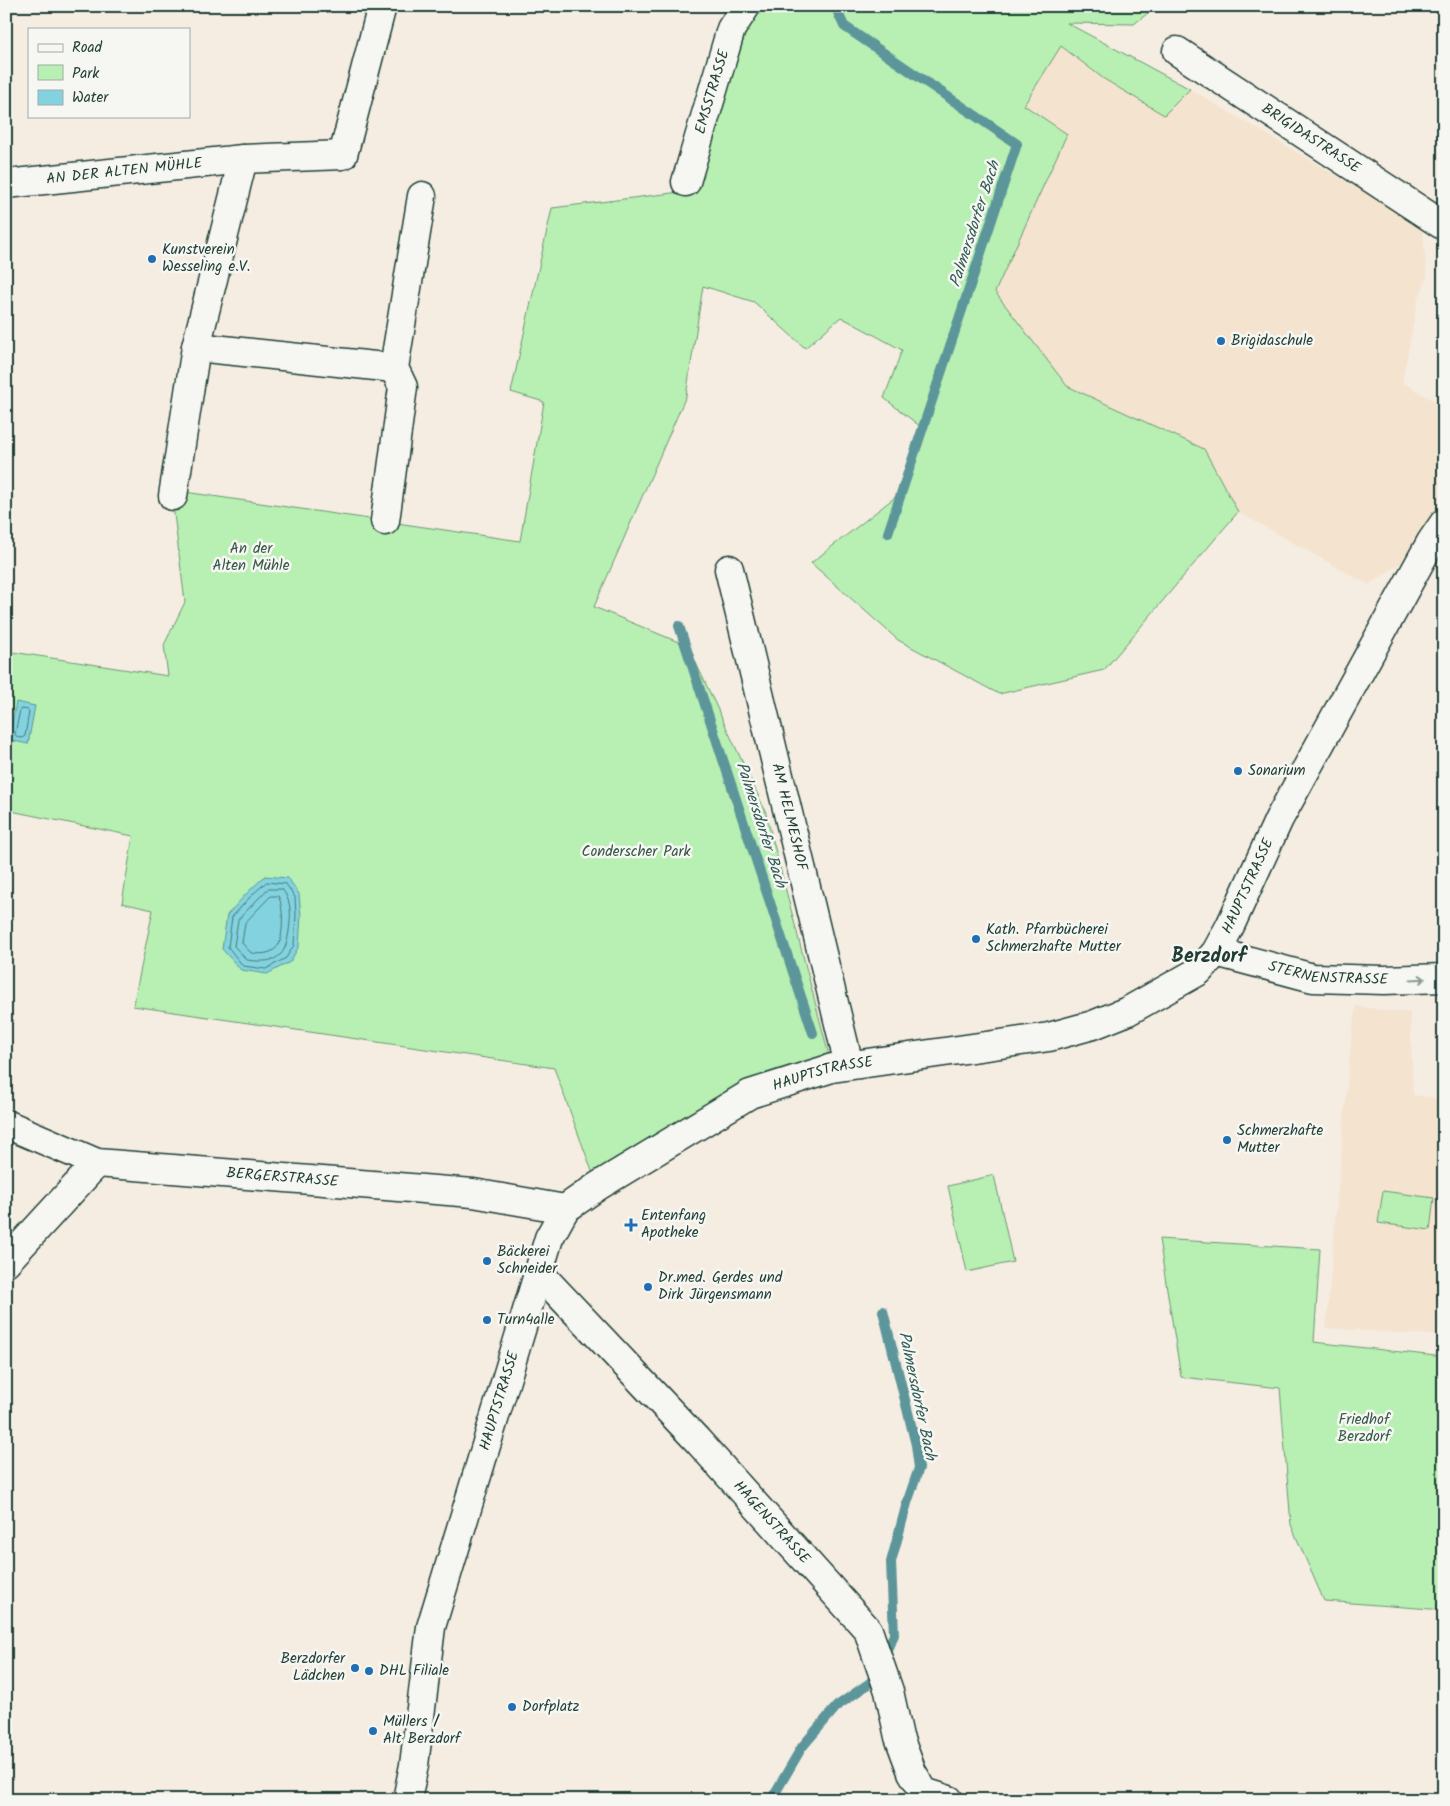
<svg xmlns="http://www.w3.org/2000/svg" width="1450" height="1806" font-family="Kalam,sans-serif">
  <rect width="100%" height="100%" fill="#f5ede2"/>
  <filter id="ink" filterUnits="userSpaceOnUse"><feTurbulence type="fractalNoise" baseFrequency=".02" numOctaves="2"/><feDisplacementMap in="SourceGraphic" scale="10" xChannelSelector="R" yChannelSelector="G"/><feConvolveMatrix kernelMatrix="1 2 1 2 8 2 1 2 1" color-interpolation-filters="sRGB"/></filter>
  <g filter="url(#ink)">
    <path fill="#f4e3cf" d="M 1061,46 L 1104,79 L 1164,115 L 1190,89 L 1422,226 L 1427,276 L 1418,300 L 1402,382 L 1444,407 L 1444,523 L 1431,542 L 1369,585 L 1238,512 L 1204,449 L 1067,386 L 995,292 L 1067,134 L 1024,105 Z
      M 1356,1006 L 1382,1010 L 1410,1013 L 1413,1095 L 1444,1099 L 1444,1336 L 1326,1328 L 1350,1051 Z"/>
    <path fill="#b8efb2" stroke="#6c9673" d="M 760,6 L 1157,6 L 1134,24 L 1067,23 L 1190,89 L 1164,115 L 1104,79 L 1061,46 L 1024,105 L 1067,134 L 995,292 L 1067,386 L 1204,449 L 1238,512 L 1104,670 L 999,694 L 898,640 L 811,563 L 899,494 L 921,427 L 884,398 L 902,350 L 841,317 L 805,348 L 754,302 L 703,286 L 686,396 L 594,607 L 688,646 L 765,810 L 831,1063 L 596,1182 L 554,1068 L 133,1006 L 153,910 L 122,903 L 133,836 L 6,810 L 6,651 L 168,676 L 164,645 L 185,602 L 171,490 L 520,541 L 544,402 L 511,392 L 552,208 L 696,190 L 748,25 Z
      M 994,1175 L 1013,1262 L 967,1272 L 948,1186 Z
      M 1383,1191 L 1434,1198 L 1430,1230 L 1378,1223 Z
      M 1159,1239 L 1320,1249 L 1314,1342 L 1444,1357 L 1444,1610 L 1324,1601 L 1291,1525 L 1280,1388 L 1181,1377 Z"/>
    <path fill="#83d2df" stroke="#5b969b" d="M 16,702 L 35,706 L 28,744 L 9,740 Z
      M 265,876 L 288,878 L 299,894 L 301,916 L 299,946 L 290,962 L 267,974 L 241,970 L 222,949 L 227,915 L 248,892 Z"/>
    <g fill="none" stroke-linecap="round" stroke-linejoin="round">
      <path stroke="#477978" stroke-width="1" d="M 22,709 L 28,710 L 29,712 L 25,736 L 22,738 L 17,737 L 15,734 L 20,710 Z
        M 267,882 L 286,884 L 295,897 L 296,916 L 294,945 L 286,958 L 266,969 L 243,966 L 228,947 L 232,917 L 252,895 Z
        M 268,889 L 282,889 C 290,899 291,910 290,922 C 287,954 281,965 247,960 L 234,946 L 238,920 Z
        M 271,896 L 278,896 C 284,905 284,939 277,947 C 270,955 260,954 251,953 L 242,943 L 245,923 Z"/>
      <path stroke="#5b969b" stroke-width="10" d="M 835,6 L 844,26 L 1017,144 L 888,533
        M 679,626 L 813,1033
        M 771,1800 L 802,1747 L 837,1706 L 871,1682 L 894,1635 L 891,1562 L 907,1503 L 919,1468 L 916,1445 L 883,1311"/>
      <g stroke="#1f3d34" stroke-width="31">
        <g id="minor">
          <path id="s1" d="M 1177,51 L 1444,226"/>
          <path id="s2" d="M 686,182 L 731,29 L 746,6"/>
          <path id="s3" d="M 6,184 L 243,159 L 343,155 L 382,6"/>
          <path d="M 196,347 L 394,368"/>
          <path d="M 173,496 L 196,347 L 243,159"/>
          <path d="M 385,521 L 403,387 L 394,368 L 422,196"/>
          <path id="s4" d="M 729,569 L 849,1065"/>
          <path id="s5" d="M 1216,952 L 1313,978 L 1384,980 L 1444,978"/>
          <path id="s6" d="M 6,1124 L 97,1163 L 473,1193 L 565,1209"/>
          <path d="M 6,1262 L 97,1163"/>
          <path id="s7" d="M 539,1273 L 697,1440 L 868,1630 L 889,1691 L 899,1737 L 912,1772 L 924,1792 L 949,1800"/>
          <path id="s8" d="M 407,1800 L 414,1765 L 431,1627 L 549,1238 L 565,1209 L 598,1186 L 750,1094 L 832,1068 L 1049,1037 L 1093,1025 L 1128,1011 L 1199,971 L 1216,952 L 1230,926 L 1279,819 L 1431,542 L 1444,523"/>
        </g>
      </g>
      <use href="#minor" stroke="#f6f6f2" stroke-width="28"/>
    </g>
    <defs><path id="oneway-shaft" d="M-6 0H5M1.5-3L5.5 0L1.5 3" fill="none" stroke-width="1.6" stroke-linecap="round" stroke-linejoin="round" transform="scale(1.25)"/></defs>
    <use stroke="#8a9a93" href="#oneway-shaft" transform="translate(1418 979) rotate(-3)"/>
  </g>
  <g fill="#1f6fb2" stroke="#f6f6f2" stroke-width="2">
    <circle cx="152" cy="259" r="5"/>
    <circle cx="1221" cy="341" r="5"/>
    <circle cx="1238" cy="771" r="5"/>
    <circle cx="976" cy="939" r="5"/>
    <circle cx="1227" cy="1140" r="5"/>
    <path d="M628.5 1217.5h5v5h5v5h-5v5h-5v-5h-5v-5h5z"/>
    <circle cx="487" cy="1261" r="5"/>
    <circle cx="648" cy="1287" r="5"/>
    <circle cx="487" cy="1320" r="5"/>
    <circle cx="355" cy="1668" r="5"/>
    <circle cx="369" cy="1671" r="5"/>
    <circle cx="512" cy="1707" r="5"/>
    <circle cx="373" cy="1731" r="5"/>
  </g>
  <g text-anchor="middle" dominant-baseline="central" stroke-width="5" stroke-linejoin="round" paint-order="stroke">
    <g font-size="15" fill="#1f3d34" stroke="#f6f6f2">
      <text stroke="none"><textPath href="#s2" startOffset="94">EMSSTRASSE</textPath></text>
      <text stroke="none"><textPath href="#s1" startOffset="160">BRIGIDASTRASSE</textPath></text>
      <text stroke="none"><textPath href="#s3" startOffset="119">AN DER ALTEN MÜHLE</textPath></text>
      <text stroke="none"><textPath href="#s4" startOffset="255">AM HELMESHOF</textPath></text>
      <text stroke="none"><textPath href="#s8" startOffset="1401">HAUPTSTRASSE</textPath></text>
      <text stroke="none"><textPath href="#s5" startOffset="115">STERNENSTRASSE</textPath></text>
      <text stroke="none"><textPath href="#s8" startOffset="908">HAUPTSTRASSE</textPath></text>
      <text stroke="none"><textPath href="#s6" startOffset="285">BERGERSTRASSE</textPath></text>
      <text stroke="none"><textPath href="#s8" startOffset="411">HAUPTSTRASSE</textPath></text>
      <text stroke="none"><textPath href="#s7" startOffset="341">HAGENSTRASSE</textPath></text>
    </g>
    <g font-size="15" fill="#1f3d34" stroke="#f6f6f2" text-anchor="start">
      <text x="162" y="250">Kunstverein<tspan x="162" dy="17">Wesseling e.V.</tspan></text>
      <text x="1231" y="341">Brigidaschule</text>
      <text x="1248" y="771">Sonarium</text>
      <text x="986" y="930">Kath. Pfarrbücherei<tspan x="986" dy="17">Schmerzhafte Mutter</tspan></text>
      <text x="1237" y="1131">Schmerzhafte<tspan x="1237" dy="17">Mutter</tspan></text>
      <text x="641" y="1216">Entenfang<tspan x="641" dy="17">Apotheke</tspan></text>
      <text x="497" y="1252">Bäckerei<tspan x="497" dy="17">Schneider</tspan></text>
      <text x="658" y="1278">Dr.med. Gerdes und<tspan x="658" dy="17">Dirk Jürgensmann</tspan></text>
      <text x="497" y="1320">Turn4alle</text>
      <text x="345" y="1659" text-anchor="end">Berzdorfer<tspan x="345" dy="17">Lädchen</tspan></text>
      <text x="379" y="1671">DHL Filiale</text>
      <text x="522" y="1707">Dorfplatz</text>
      <text x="383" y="1722">Müllers /<tspan x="383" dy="17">Alt Berzdorf</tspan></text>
    </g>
    <g font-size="15" fill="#365847" stroke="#f6f6f2">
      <text x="251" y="549">An der<tspan x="251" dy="17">Alten Mühle</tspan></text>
      <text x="636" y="852">Conderscher Park</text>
      <text x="1364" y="1420">Friedhof<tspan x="1364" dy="17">Berzdorf</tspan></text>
    </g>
    <g font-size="16" font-style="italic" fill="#335b56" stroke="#f6f6f2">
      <text transform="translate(975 224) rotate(-72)">Palmersdorfer Bach</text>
      <text transform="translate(761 825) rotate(72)">Palmersdorfer Bach</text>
      <text transform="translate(917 1396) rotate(78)">Palmersdorfer Bach</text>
    </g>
    <g font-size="20" font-weight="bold" fill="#1f3d34" stroke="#f6f6f2">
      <text x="1209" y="957">Berzdorf</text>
    </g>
  </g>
  <rect width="1450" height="1806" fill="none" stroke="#f6f6f2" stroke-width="25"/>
  <rect x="12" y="12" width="1425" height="1781" fill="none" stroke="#1f3d34" stroke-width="2" filter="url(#ink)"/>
  <rect x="28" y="28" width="162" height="90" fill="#f6f6f2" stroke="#a0aca6"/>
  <rect x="38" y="44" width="25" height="8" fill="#f6f6f2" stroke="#a0aca6"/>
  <text x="72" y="52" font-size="15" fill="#1f3d34">Road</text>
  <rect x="38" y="65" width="25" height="15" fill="#b8efb2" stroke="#a0aca6"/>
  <text x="72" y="78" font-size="15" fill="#1f3d34">Park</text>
  <rect x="38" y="90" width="25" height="15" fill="#83d2df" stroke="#a0aca6"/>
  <text x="72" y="102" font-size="15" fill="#1f3d34">Water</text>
</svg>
